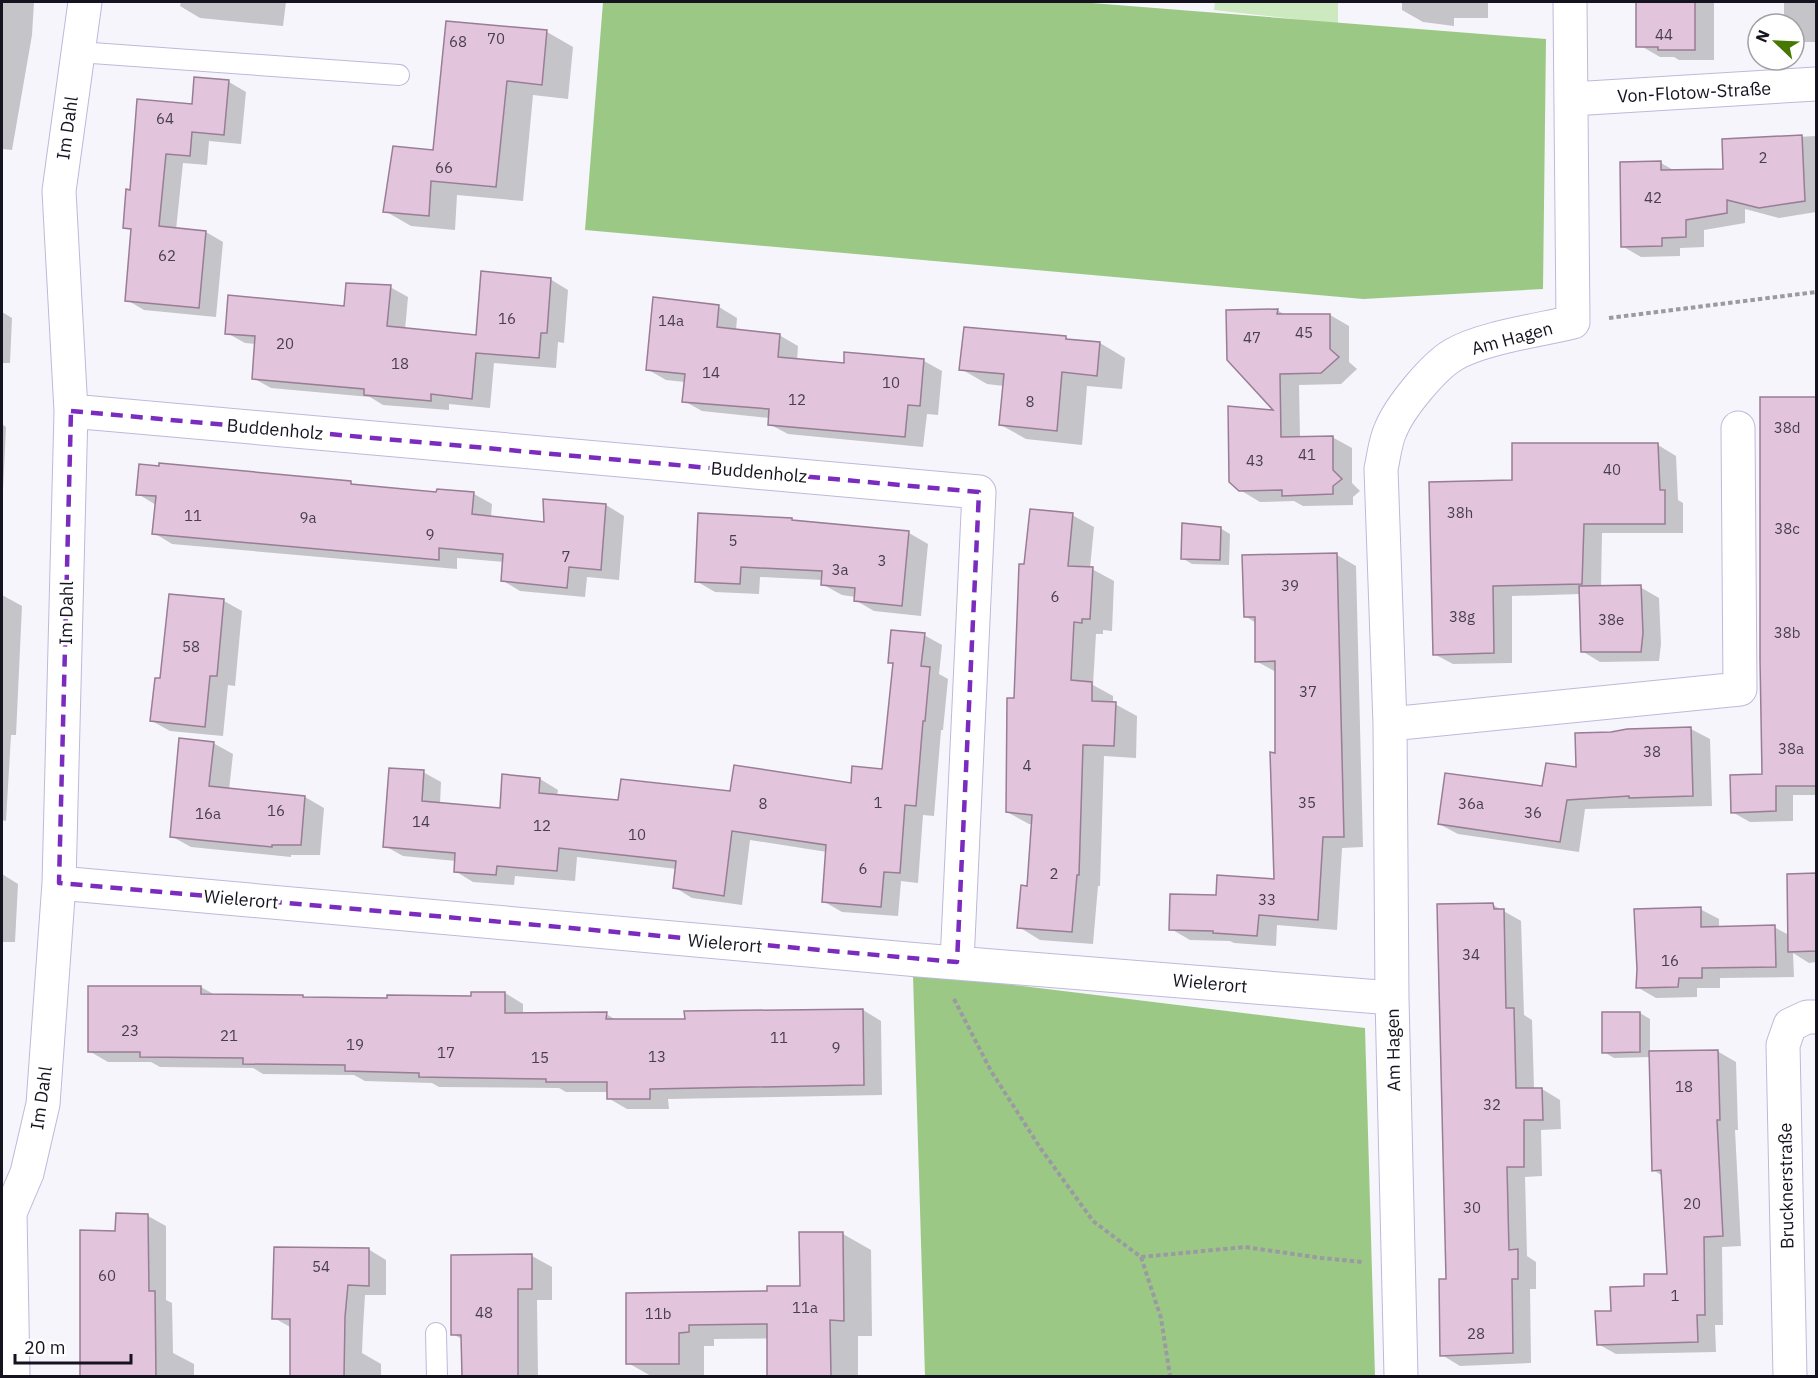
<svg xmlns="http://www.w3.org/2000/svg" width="1818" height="1378" font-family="'IBM Plex Sans',sans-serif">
  <rect width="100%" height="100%" fill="#f6f5fc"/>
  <path fill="#cce9bf" d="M 1215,2 L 1338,2 L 1338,24 L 1214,10 Z"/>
  <path fill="#9bc985" d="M 603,2 L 1079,2 L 1546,39 L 1543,289 L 1363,299 L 585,230 Z
    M 913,976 L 957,978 L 1365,1028 L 1375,1376 L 925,1376 Z"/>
  <path fill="#0003" d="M 2,2 L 34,2 L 32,35 L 12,150 L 2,149 Z
    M 181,2 L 286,2 L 283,26 L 200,18 L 180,6 Z
    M 1402,2 L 1488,2 L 1488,18 L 1454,18 L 1454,26 L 1423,22 L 1402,10 Z
    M 1637,2 L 1714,2 L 1714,60 L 1679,60 L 1674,57 L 1660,57 L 1641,46 Z
    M 1784,2 L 1816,2 L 1816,42 L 1805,42 L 1794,36 L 1794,24 L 1784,24 Z
    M 547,32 L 573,47 L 568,99 L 533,95 L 523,201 L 457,195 L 455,230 L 411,226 L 385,211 L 434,151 Z
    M 196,79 L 229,82 L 246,92 L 241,144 L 209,141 L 207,165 L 183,163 L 176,230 L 206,232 L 223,242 L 216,317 L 144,310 L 127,300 L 133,231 L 124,227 L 131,191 L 193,106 Z
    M 1816,136 L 1816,212 L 1779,218 L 1745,209 L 1745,223 L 1704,230 L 1704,247 L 1680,248 L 1680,256 L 1641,257 L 1622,246 L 1621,163 L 1661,163 L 1675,171 L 1725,170 L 1723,141 Z
    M 550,279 L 568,290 L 564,343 L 558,342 L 556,368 L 494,363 L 490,408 L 449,404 L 449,410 L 383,405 L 370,397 L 271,388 L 253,378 L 256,344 L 245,343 L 227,333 L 345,307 L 390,287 L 408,297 L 405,330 L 477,336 Z
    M 719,307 L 737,318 L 736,331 L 779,335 L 798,346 L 797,361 L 845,365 L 924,361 L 942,371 L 938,415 L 927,414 L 923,447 L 788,434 L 769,424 L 770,418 L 702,411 L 684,401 L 685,382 L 666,380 L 647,369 Z
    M 1277,310 L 1287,316 L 1330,315 L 1349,326 L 1349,362 L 1357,369 L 1341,384 L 1299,385 L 1300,438 L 1332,437 L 1352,448 L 1352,483 L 1360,491 L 1353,497 L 1353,505 L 1303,506 L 1294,501 L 1260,502 L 1240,490 L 1277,412 L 1228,359 Z
    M 2,312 L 12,318 L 10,363 L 2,363 Z
    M 1065,337 L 1072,341 L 1100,343 L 1125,358 L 1122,389 L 1087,386 L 1082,445 L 1026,439 L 1001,425 L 1004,386 L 987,384 L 961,369 Z
    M 1816,398 L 1816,795 L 1793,795 L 1793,821 L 1750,822 L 1732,812 L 1764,776 L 1761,399 Z
    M 2,424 L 6,427 L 2,512 Z
    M 1658,445 L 1676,456 L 1678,500 L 1683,503 L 1683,533 L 1602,533 L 1601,587 L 1640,587 L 1659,598 L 1661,644 L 1659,661 L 1600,662 L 1582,651 L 1581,594 L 1512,596 L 1512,663 L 1453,664 L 1434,654 L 1513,481 Z
    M 350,483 L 357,486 L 437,494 L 474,494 L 492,504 L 491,517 L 546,523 L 545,500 L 606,505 L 624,516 L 619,580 L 587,577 L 585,597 L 520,591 L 502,580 L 504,562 L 457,558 L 457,569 L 172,544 L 154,533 L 156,505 L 138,494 Z
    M 1072,515 L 1094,527 L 1090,568 L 1114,581 L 1112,631 L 1103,630 L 1103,634 L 1096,634 L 1093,685 L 1113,696 L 1113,703 L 1137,716 L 1136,758 L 1104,756 L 1100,886 L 1098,886 L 1093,944 L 1040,940 L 1019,927 L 1028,887 L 1033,824 L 1029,824 L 1007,812 L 1025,565 Z
    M 792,519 L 796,522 L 909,533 L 928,544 L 921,616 L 874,611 L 855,600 L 856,597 L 842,595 L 822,584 L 823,580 L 760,577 L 759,594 L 715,592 L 696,581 Z
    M 1220,528 L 1230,534 L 1229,565 L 1192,564 L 1182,558 Z
    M 1337,555 L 1356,566 L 1363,847 L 1342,848 L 1337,930 L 1277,925 L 1276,946 L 1234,943 L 1230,941 L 1190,940 L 1171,929 L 1217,896 L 1276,881 L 1276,672 L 1256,661 L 1256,623 L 1245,616 Z
    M 2,595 L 22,606 L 16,735 L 11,735 L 6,821 L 2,820 Z
    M 224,601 L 242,611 L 235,686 L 228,685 L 223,736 L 170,731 L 152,721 L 161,680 Z
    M 924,635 L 942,645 L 939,674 L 948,679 L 943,730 L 941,730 L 934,816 L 923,815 L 918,883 L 901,881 L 898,916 L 842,912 L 823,901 L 827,852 L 750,840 L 742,905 L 692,898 L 674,887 L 677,869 L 577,857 L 575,881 L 515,876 L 514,885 L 473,882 L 455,871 L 456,861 L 403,856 L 385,846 L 423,772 L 441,782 L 440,804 L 501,809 L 540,779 L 558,790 L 557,796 L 620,801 L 852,785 L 883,771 L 894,665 L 889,662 Z
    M 1691,729 L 1710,739 L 1712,806 L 1585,809 L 1579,852 L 1458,834 L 1439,824 L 1543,788 L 1577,768 L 1611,734 L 1627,730 Z
    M 213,743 L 233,754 L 229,790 L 305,797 L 324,808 L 320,855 L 291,855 L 291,857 L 191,847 L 171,836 Z
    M 2,874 L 18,884 L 15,942 L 2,942 Z
    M 1789,875 L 1816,875 L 1816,962 L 1809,963 L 1793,953 L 1794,977 L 1720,978 L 1720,988 L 1697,988 L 1697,997 L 1656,998 L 1637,987 L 1700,909 L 1719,919 L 1719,928 L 1774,927 L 1789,935 Z
    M 1493,905 L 1521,921 L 1524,1015 L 1532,1020 L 1534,1089 L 1542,1089 L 1560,1100 L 1561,1129 L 1541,1130 L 1542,1176 L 1525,1177 L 1527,1256 L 1536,1262 L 1536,1289 L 1530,1289 L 1531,1363 L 1460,1366 L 1442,1355 L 1448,1280 Z
    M 201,987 L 215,995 L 303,996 L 307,999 L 472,998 L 505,993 L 523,1004 L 523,1014 L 606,1014 L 618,1021 L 686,1020 L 863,1010 L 881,1021 L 882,1095 L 668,1099 L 669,1109 L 627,1109 L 608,1098 L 608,1092 L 566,1092 L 559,1088 L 439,1087 L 432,1083 L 365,1081 L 354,1075 L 263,1074 L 253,1068 L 160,1067 L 151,1062 L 108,1062 L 89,1051 Z
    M 1640,1013 L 1650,1019 L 1650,1053 L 1717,1051 L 1736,1062 L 1738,1130 L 1735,1130 L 1741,1246 L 1722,1247 L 1723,1325 L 1715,1325 L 1716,1352 L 1616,1354 L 1598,1344 L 1612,1312 L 1646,1287 L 1668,1275 L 1663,1176 L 1653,1170 L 1651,1057 L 1614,1058 L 1604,1052 Z
    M 117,1214 L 148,1216 L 166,1226 L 166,1300 L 172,1303 L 173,1353 L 194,1364 L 194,1376 L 81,1376 L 116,1232 Z
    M 843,1234 L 871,1250 L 872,1336 L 858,1336 L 858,1376 L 796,1376 L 795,1338 L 714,1339 L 714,1346 L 704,1346 L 704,1376 L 651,1376 L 628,1363 L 627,1295 L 792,1292 L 801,1287 Z
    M 368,1249 L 386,1260 L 386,1295 L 365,1295 L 363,1328 L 362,1353 L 381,1364 L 381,1376 L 292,1376 L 292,1328 L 274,1318 Z
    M 452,1256 L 532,1256 L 552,1267 L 552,1300 L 537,1300 L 538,1376 L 483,1376 L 463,1340 L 453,1334 Z"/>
  <path fill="#e2c4dc" stroke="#997d94" stroke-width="1.5" d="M 1636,2 L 1695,2 L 1695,50 L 1658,50 L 1658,47 L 1636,47 Z
    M 446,21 L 547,30 L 542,85 L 507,81 L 496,187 L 431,181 L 429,216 L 383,212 L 393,146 L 433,150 Z
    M 194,77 L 229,80 L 224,135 L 192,132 L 190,156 L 166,154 L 159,226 L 206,231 L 199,308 L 125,301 L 131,229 L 123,228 L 126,189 L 130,190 L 137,99 L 192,104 Z
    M 1802,135 L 1805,201 L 1759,208 L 1727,200 L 1727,213 L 1686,220 L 1686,237 L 1662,238 L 1662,246 L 1621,247 L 1620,162 L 1661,161 L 1661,170 L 1723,169 L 1722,139 Z
    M 481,271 L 551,278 L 547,333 L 541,333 L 539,358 L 476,353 L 472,399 L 431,394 L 431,401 L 364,395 L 364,389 L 252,379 L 255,336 L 225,334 L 228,295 L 344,306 L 346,283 L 391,285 L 387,326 L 476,335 Z
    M 653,297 L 719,305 L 717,327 L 780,334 L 778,357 L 844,363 L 844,352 L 924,359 L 920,406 L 908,405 L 905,437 L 768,425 L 769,409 L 682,402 L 685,374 L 646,370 Z
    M 1278,309 L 1277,314 L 1330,314 L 1330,349 L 1339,357 L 1321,373 L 1280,374 L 1281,437 L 1333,436 L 1333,470 L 1342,479 L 1333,486 L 1333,494 L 1282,496 L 1282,490 L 1239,491 L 1229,482 L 1228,406 L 1273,410 L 1227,360 L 1226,310 Z
    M 964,327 L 1066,336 L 1066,339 L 1100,342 L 1097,376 L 1062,372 L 1057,431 L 999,425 L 1004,374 L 959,370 Z
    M 1760,397 L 1816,397 L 1816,786 L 1776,786 L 1776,811 L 1731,813 L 1730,775 L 1762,774 L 1760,659 Z
    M 1512,443 L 1658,443 L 1660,490 L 1665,490 L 1665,524 L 1584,524 L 1582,584 L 1493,586 L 1494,653 L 1433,655 L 1429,482 L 1512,480 Z
    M 159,463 L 351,481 L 351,484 L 436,492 L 437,489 L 474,492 L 472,514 L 544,522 L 543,499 L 606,504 L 601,570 L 569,567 L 567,588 L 501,581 L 503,554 L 439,548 L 439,560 L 152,534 L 156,496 L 136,495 L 139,464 L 159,466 Z
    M 1030,509 L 1073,513 L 1068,566 L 1093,567 L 1090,619 L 1082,619 L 1082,623 L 1074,622 L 1071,680 L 1092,682 L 1092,701 L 1116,702 L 1114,746 L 1083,745 L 1079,875 L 1077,875 L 1072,932 L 1017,928 L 1021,885 L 1027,886 L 1032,815 L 1006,812 L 1007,698 L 1014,698 L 1019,564 L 1024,564 Z
    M 698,513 L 792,518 L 792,520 L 909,531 L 902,606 L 854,601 L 855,588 L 821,585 L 822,571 L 741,567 L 740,584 L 695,582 Z
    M 1182,523 L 1221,527 L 1220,560 L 1181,559 Z
    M 1337,553 L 1344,837 L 1323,837 L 1318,920 L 1259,915 L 1257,936 L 1213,933 L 1213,931 L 1169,930 L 1170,894 L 1216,895 L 1217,875 L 1274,879 L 1270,752 L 1275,753 L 1275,661 L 1255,662 L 1255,617 L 1244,617 L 1242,555 Z
    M 1641,585 L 1643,633 L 1641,652 L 1581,652 L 1579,586 Z
    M 169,594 L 224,599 L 217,676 L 210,676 L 205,727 L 150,721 L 155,678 L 160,678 Z
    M 891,630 L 925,633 L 921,666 L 930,667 L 925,721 L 923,721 L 916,806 L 905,805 L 900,873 L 884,872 L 881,907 L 822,902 L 826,845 L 732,831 L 724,896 L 673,888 L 676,861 L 559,848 L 557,871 L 497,866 L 496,875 L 454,872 L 455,853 L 383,847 L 389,768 L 424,770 L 422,801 L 500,808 L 502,774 L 540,778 L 539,793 L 618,800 L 621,779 L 730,791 L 734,765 L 851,783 L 852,766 L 882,769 L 893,663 L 888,663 Z
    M 1691,727 L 1693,796 L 1629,798 L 1629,796 L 1567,800 L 1560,842 L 1438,824 L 1445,773 L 1542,786 L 1546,763 L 1576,767 L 1575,733 L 1611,732 L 1627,729 Z
    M 179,738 L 214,742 L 209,786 L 305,796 L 301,845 L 272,845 L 272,847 L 170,837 Z
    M 1816,873 L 1816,951 L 1788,952 L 1787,874 Z
    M 1493,903 L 1494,909 L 1504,909 L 1506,1008 L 1514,1008 L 1516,1088 L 1542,1088 L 1543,1120 L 1524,1120 L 1524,1167 L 1507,1167 L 1509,1250 L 1518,1249 L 1518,1279 L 1512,1279 L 1513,1353 L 1440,1356 L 1439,1279 L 1446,1279 L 1437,904 Z
    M 1701,907 L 1701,927 L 1775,925 L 1776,967 L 1702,968 L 1702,978 L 1679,978 L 1678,987 L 1636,988 L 1637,969 L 1634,909 Z
    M 88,986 L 201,986 L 201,994 L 303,995 L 303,997 L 387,998 L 387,995 L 471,996 L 471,992 L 505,992 L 505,1013 L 607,1012 L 606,1019 L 685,1019 L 684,1011 L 863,1009 L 864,1085 L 650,1089 L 650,1099 L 607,1099 L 607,1082 L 546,1082 L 546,1079 L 419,1077 L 419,1073 L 345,1071 L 345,1065 L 243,1064 L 243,1058 L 140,1057 L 140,1052 L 88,1052 Z
    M 1602,1012 L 1640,1012 L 1640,1052 L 1602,1053 Z
    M 1718,1050 L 1720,1120 L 1717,1120 L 1723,1236 L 1704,1237 L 1705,1315 L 1697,1315 L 1698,1342 L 1597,1345 L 1595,1311 L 1611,1311 L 1610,1287 L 1644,1286 L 1644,1274 L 1667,1274 L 1661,1170 L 1652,1171 L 1649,1051 Z
    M 116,1213 L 148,1214 L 149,1291 L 155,1291 L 156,1377 L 80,1377 L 80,1230 L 115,1231 Z
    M 799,1232 L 843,1232 L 844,1321 L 830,1320 L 831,1377 L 767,1377 L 767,1324 L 689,1325 L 689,1332 L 679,1333 L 679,1364 L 626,1364 L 626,1293 L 767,1291 L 767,1286 L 800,1286 Z
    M 274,1247 L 369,1248 L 369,1286 L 348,1285 L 345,1317 L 344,1377 L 290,1377 L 290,1319 L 272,1319 Z
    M 532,1254 L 532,1289 L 518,1289 L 518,1377 L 462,1377 L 461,1335 L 451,1335 L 451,1255 Z"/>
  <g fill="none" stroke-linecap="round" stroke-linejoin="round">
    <g stroke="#bdb9db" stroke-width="22">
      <path id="service" d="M 78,52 L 399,75
        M 436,1333 L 437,1376"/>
    </g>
    <g stroke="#bdb9db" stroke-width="35">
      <path id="minor" d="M 1572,99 L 1816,84
        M 71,411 L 979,492 L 957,962
        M 1390,724 L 1740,689 L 1738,428
        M 59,883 L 919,960 L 1392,998
        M 2,1213 L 10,1213 L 27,1173 L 43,1104 L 59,883 L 71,411 L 59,191 L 85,2
        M 10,1213 L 13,1376
        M 1401,1376 L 1392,998 L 1390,724 L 1381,469 C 1384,456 1385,441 1391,429 C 1400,407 1433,367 1453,355 C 1481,338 1540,330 1573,322 L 1570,2
        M 1790,1376 L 1783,1045 L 1790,1025 L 1807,1017 L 1816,1017"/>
    </g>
    <path stroke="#9b9aa3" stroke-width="4" stroke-dasharray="4.5 3" stroke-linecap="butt" d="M 1609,318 L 1816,292
      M 954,999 L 991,1071 L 1041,1149 L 1093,1221 L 1141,1257 L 1245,1247 L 1321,1258 L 1362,1262
      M 1141,1257 L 1161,1318 L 1170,1376"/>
    <use href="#service" stroke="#fff" stroke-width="20"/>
    <use href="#minor" stroke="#fff" stroke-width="33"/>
  </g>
  <path fill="none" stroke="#7b2cbf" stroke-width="4.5" stroke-dasharray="12 8" stroke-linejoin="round" d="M 71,411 L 979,492 L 957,962 L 59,883 Z"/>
  <g text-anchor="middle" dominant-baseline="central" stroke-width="6" stroke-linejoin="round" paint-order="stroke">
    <g font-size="15" fill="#483f4e">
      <text x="1664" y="34">44</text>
      <text x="496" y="38">70</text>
      <text x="458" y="41">68</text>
      <text x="165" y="118">64</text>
      <text x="1763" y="157">2</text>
      <text x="444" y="167">66</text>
      <text x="1653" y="197">42</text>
      <text x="167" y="255">62</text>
      <text x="507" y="318">16</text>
      <text x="671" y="320">14a</text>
      <text x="1304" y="332">45</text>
      <text x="1252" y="337">47</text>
      <text x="285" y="343">20</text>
      <text x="400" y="363">18</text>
      <text x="711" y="372">14</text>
      <text x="891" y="382">10</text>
      <text x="797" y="399">12</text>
      <text x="1030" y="401">8</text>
      <text x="1787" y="427">38d</text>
      <text x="1307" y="454">41</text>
      <text x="1255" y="460">43</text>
      <text x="1612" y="469">40</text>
      <text x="1460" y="512">38h</text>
      <text x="193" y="515">11</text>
      <text x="308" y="517">9a</text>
      <text x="1787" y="528">38c</text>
      <text x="430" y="534">9</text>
      <text x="733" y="540">5</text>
      <text x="566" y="556">7</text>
      <text x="882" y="560">3</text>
      <text x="840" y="569">3a</text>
      <text x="1290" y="585">39</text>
      <text x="1055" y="596">6</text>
      <text x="1462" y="616">38g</text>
      <text x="1611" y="619">38e</text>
      <text x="1787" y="632">38b</text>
      <text x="191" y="646">58</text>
      <text x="1308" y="691">37</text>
      <text x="1791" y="748">38a</text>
      <text x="1652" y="751">38</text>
      <text x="1027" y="765">4</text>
      <text x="878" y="802">1</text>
      <text x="1307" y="802">35</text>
      <text x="763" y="803">8</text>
      <text x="1471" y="803">36a</text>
      <text x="276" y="810">16</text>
      <text x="1533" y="812">36</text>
      <text x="208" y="813">16a</text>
      <text x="421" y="821">14</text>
      <text x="542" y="825">12</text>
      <text x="637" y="834">10</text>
      <text x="863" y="868">6</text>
      <text x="1054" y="873">2</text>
      <text x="1267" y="899">33</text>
      <text x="1471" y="954">34</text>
      <text x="1670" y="960">16</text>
      <text x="130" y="1030">23</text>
      <text x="229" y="1035">21</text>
      <text x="779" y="1037">11</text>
      <text x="355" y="1044">19</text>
      <text x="836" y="1047">9</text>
      <text x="446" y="1052">17</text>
      <text x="657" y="1056">13</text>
      <text x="540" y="1057">15</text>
      <text x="1684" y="1086">18</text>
      <text x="1492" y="1104">32</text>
      <text x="1692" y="1203">20</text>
      <text x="1472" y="1207">30</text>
      <text x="321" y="1266">54</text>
      <text x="107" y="1275">60</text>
      <text x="1675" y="1295">1</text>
      <text x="805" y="1307">11a</text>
      <text x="484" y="1312">48</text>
      <text x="658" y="1313">11b</text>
      <text x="1476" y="1333">28</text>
    </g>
    <g font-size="18" fill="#15131f" stroke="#fff">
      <text transform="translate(1694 92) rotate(-3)">Von-Flotow-Straße</text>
      <text transform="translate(67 128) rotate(-82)">Im Dahl</text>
      <text transform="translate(1512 338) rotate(-15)">Am Hagen</text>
      <text transform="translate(275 429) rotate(5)">Buddenholz</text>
      <text transform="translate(759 472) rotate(5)">Buddenholz</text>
      <text transform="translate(66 613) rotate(-89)">Im Dahl</text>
      <text transform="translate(241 899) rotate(5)">Wielerort</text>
      <text transform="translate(725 943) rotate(5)">Wielerort</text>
      <text transform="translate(1210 983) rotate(5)">Wielerort</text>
      <text transform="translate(1393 1050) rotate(-91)">Am Hagen</text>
      <text transform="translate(41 1098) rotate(-82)">Im Dahl</text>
      <text transform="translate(1786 1186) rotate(-91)">Brucknerstraße</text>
    </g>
  </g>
  <rect width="1818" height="1378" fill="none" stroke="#15131f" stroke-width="6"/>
  <g transform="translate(1776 42) rotate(293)"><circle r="28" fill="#ffffff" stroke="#a1a1a5" stroke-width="1.5"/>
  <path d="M0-4.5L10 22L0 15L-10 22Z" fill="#467700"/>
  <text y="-9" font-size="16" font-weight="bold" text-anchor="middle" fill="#15131f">N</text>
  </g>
  <path d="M15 1354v9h116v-9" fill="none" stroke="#15131f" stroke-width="3"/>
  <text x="24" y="1354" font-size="18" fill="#15131f" stroke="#ffffff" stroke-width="4.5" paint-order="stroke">20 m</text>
</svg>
